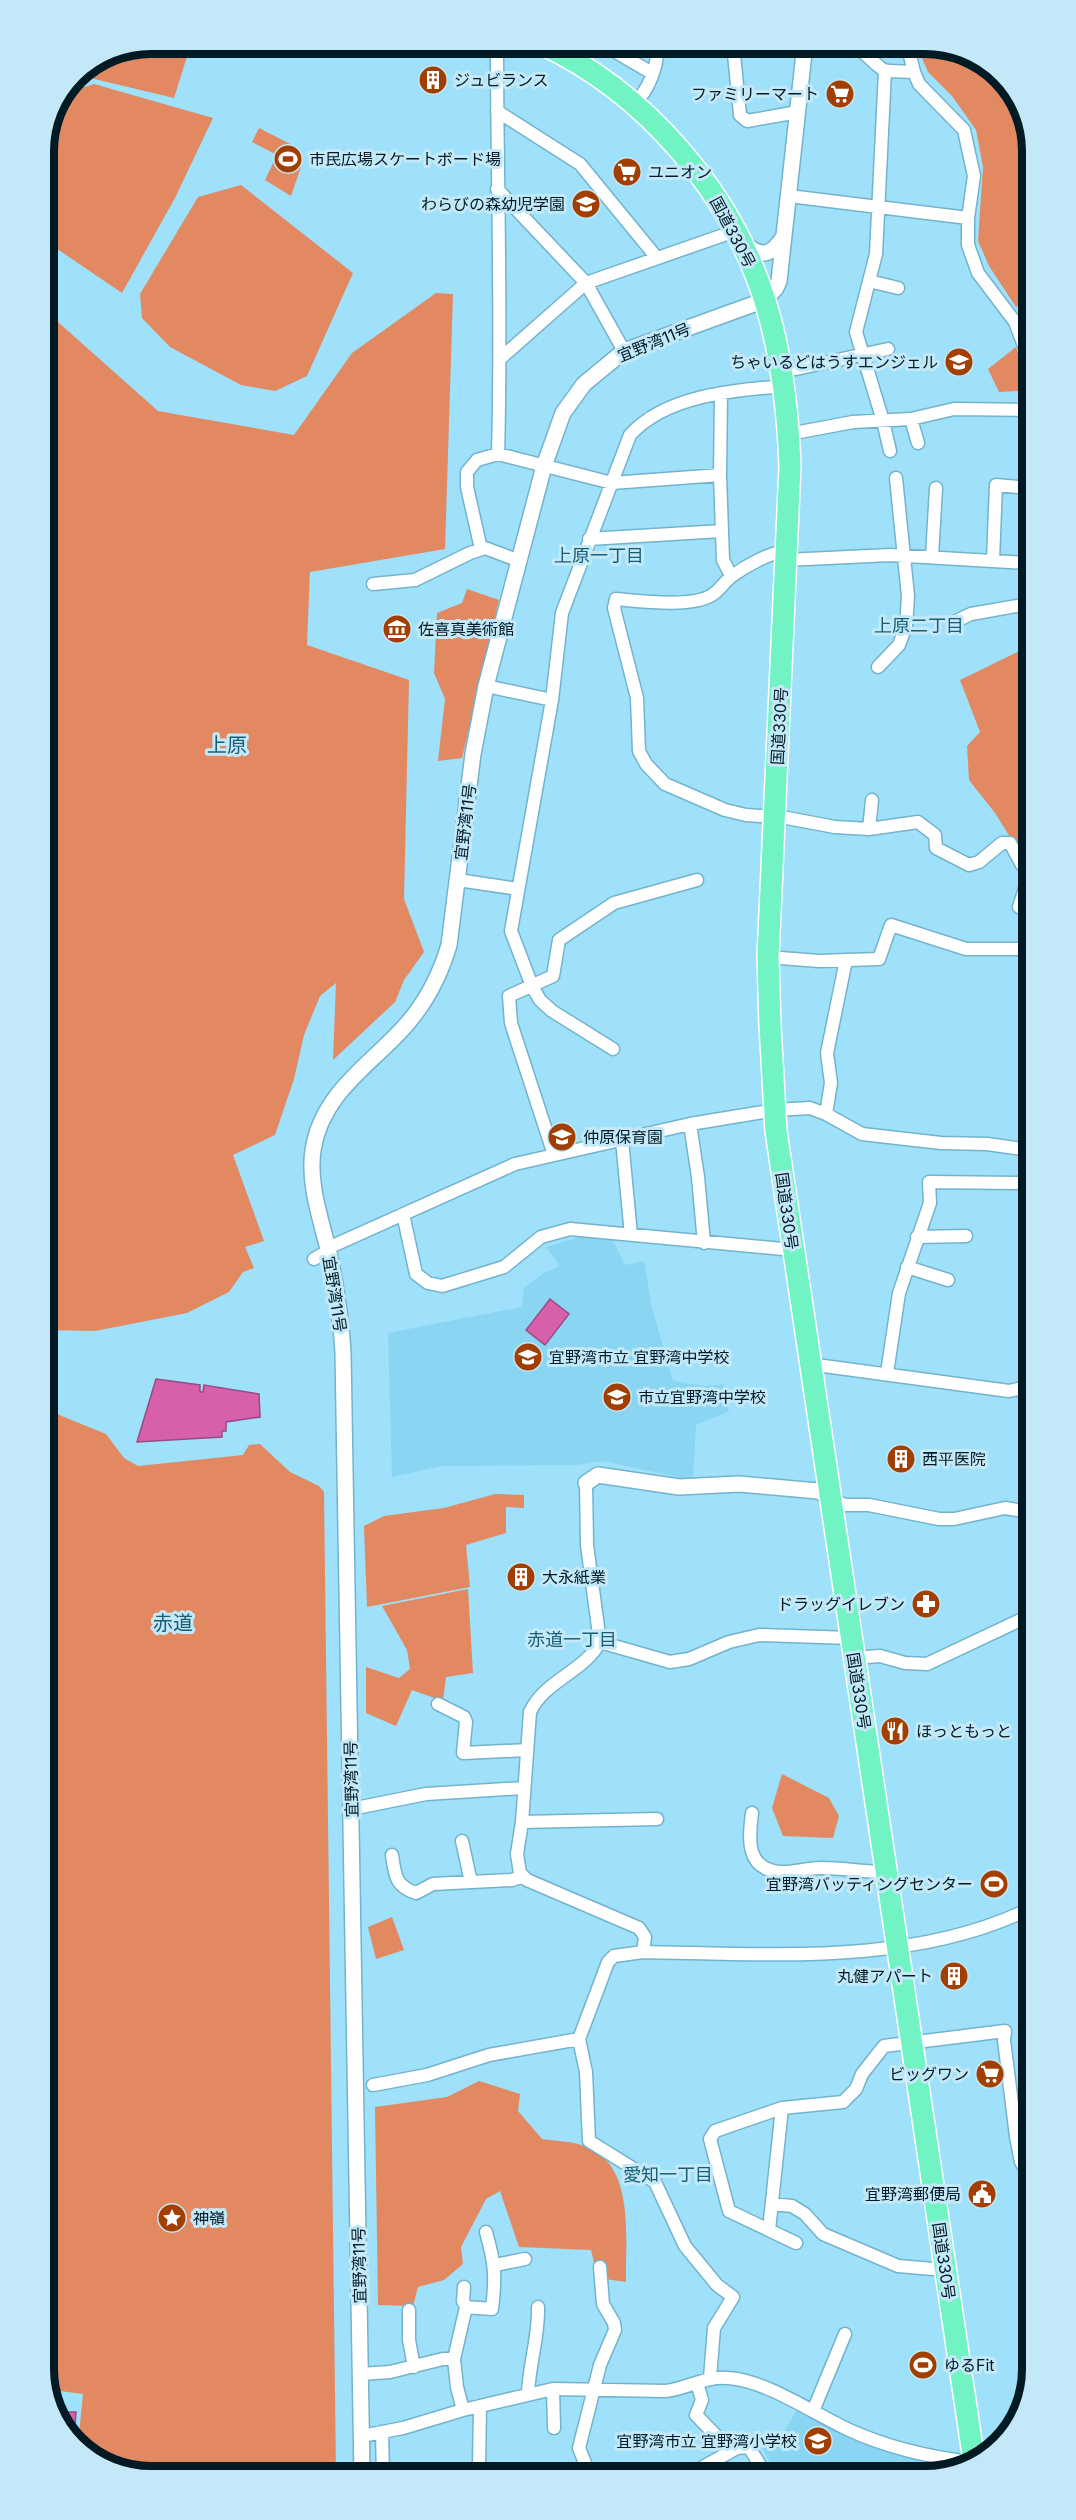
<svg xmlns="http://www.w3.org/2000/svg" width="1076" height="2520" font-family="Inter,'Noto Sans JP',sans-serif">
  <rect width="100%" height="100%" fill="#9fe0fa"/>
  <path fill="#8ad5f1" d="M 583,1236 L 612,1239 L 625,1265 L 644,1261 L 652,1308 L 673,1381 L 706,1386 L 723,1384 L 729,1411 L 696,1425 L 693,1479 L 686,1479 L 603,1461 L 577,1465 L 441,1466 L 392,1477 L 388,1333 L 522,1307 L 524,1288 L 544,1273 L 560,1266 L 546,1247 Z
    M 799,2406 L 933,2462 L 951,2471 L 775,2472 L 761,2445 L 783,2434 Z"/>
  <path fill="#e28961" d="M 151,44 L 191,44 L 174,98 L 86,77 L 82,70 L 110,52 Z
    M 916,44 L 933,44 L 991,66 L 1027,117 L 1027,302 L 1016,307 L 989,266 L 978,241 L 983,167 L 976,130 L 952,96 L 928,72 Z
    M 94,84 L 213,118 L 175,198 L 122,293 L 47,242 L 44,232 L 44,152 L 47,137 L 67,93 Z
    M 259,128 L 296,147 L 302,164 L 291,196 L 265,180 L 277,155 L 252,142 Z
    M 241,185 L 353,273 L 307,376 L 275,391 L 241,385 L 170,347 L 142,318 L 140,294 L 198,197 Z
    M 436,293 L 453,294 L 445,549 L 310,572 L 307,645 L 409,680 L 404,899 L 424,952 L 404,980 L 395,1002 L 333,1060 L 336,983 L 320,996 L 304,1035 L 294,1079 L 275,1135 L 233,1155 L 264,1241 L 245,1247 L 254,1268 L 243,1272 L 229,1292 L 187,1313 L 95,1331 L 47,1330 L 46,949 L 50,943 L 45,663 L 44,316 L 58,322 L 158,411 L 294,435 L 352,353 Z
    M 1016,347 L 1028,378 L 1028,387 L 1019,391 L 999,392 L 988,369 Z
    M 467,589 L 499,600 L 462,758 L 438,761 L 445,699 L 434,673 L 437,613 L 462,603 Z
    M 1028,647 L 1029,862 L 1025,861 L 995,813 L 969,780 L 967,746 L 980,732 L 960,680 Z
    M 47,1410 L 106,1434 L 124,1458 L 138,1466 L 243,1455 L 249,1445 L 260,1444 L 290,1472 L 319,1486 L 324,1492 L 336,2475 L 143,2476 L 85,2454 L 78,2444 L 83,2394 L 52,2390 L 49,2377 Z
    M 495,1494 L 524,1495 L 524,1508 L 506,1507 L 506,1533 L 466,1545 L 470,1587 L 367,1607 L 364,1526 L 384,1516 L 444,1508 Z
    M 468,1589 L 473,1673 L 446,1677 L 443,1701 L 412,1690 L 396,1726 L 366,1713 L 366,1667 L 399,1678 L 410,1669 L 407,1650 L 382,1606 Z
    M 782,1774 L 829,1798 L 839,1816 L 833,1838 L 783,1836 L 772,1808 Z
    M 392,1917 L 404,1950 L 376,1959 L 368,1927 Z
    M 479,2081 L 520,2094 L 518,2111 L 542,2139 C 555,2141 571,2141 584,2146 C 636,2163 625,2238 626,2282 L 598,2278 L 591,2250 L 519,2247 L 500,2191 L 486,2199 L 461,2247 L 463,2264 L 444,2280 L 418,2287 L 413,2306 L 378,2305 L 375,2107 L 447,2097 Z"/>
  <path fill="#d661aa" stroke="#964c82" stroke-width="1.5" d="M 550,1299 L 569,1314 L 545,1345 L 526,1330 Z
    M 156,1379 L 200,1385 L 200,1392 L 203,1392 L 204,1385 L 259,1394 L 260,1417 L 226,1422 L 226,1431 L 222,1431 L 222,1437 L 137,1442 Z
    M 55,2412 L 76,2412 L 74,2438 Z"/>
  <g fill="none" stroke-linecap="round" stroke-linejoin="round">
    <g stroke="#74b3cc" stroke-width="15">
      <path id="minor" d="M 497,44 C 497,180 502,317 498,454 L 612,483 L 720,475
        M 610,44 L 616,52 L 652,73
        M 733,44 L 740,115 L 747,121 L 798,112
        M 853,44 C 860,48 881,70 884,70 C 891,72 905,71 914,72 L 919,84 L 964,130 L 974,176 L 968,218 L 968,245 L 978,273 L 1015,322 L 1028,356
        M 907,44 L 914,72
        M 885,71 L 876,254 L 856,332 L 883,421 L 890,451
        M 634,104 C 649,90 659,64 657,44
        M 497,111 L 580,164 L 657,258
        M 497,189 L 586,283 L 624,351
        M 789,196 L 968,218
        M 869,281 L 898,288
        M 501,358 L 586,283 L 735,231
        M 796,369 L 888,349
        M 721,393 L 720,475 L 723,560 L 731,576
        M 911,419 L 918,443
        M 789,434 L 853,422 L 911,419 L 954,409 L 1028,410
        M 589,539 L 722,531
        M 481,549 L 467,487 L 467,472 L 477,460 L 498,454
        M 786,550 C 768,554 747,565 732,576 C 725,581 720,590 712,595 C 691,608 640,601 616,599 L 614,608 L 637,698 L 639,751 L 646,764 L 665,784 L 725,810 L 746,815 L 787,818 L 835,827 L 869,829 L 872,800
        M 932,557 L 936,488
        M 786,560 L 890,555 L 1028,563
        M 993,560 L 996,485 L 1028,488
        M 373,584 L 415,580 L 470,553 L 485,548 L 517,560
        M 954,622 L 971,614 L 1028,604
        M 878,667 L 899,645 L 906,626 L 908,596 L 896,478
        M 486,686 L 552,700
        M 869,829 L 918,822 L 935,835 L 936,848 L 969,865 L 979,862 L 1002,843 L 1010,843 L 1022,865 L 1029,867
        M 1029,876 L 1019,907 L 1029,909
        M 458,880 L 518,889
        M 768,957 L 819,961 L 879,959 L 891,925 L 966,949 L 1029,949
        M 613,1049 L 552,1011 L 540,1000 L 532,986 L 511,931 L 552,700 L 562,613 L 630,435 C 666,395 735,390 785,386
        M 826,1114 L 831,1083 L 827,1053 L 846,960
        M 690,1124 L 698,1177 L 704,1243
        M 622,1140 L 631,1235
        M 554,1155 L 511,1023 L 509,996 L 553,976 L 559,940 L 614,903 L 697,880
        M 403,1214 L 416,1274 L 428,1283 L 442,1286 L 504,1267 L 541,1237 L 570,1229 L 793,1250
        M 917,1237 L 966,1236
        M 328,1248 L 515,1164 L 690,1124 L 775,1110 L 810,1108 L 826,1114 L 862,1134 L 941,1143 L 987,1144 L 1029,1150
        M 314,1259 L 328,1251
        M 907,1267 L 948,1280
        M 809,1364 L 1009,1391 L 1030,1386
        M 887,1373 L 899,1293 L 930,1203 L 929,1182 L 1030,1183
        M 1021,1389 L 1030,1405
        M 586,1483 L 587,1545 L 600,1642 C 584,1672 545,1680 530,1712 L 522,1822 L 517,1854 L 520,1873 L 527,1880 L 639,1928 L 645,1937 L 643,1952
        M 830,1497 L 844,1505 L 869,1505 L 939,1519 L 954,1519 L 1005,1508 L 1030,1512
        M 600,1642 L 670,1662 L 689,1659 L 729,1642 L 759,1635 L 850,1638
        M 854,1658 L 880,1656 L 905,1663 L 927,1664 L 1031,1615
        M 438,1704 L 464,1717 L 466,1722 L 463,1753 L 527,1750
        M 351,1809 L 426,1794 L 524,1788
        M 752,1813 C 749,1838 745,1868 779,1872 C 792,1873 807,1868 821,1868 C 843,1868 864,1872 887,1872
        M 522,1822 L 657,1819
        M 462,1841 L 471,1882
        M 392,1855 C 395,1875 395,1886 416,1893 L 433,1884 L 512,1880 L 523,1876
        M 579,2039 L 586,2072 L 589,2141 L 655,2182 L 685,2246 L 717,2285 L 733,2297 L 714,2328 L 710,2378
        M 373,2085 L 427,2075 L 489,2055 L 579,2039 L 608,1962 L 614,1956 L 643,1952 C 770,1954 914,1966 1031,1908
        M 772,2204 L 792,2206 L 805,2214 L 823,2234 L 898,2266 L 945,2270
        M 769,2230 L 782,2108
        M 796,2243 L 729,2211 L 710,2139 L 715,2131 L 782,2108 L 843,2102 L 856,2089 L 862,2074 L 884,2046 L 1005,2031 L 1004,2040 L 1016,2136 L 1021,2162 L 1032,2179
        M 495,2265 L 525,2259
        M 466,2307 L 492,2309 C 496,2277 495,2264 486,2232
        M 409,2310 L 409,2340 L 414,2367
        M 361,2374 L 390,2372 L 443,2359 L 454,2359
        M 697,2383 L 702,2400 L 696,2415 L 731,2451
        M 553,2389 L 554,2428
        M 528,2394 C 529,2364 539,2337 538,2307
        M 463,2410 L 457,2387 L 454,2359 L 466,2307 L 463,2301 L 464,2287
        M 813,2411 L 845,2334
        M 382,2432 L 383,2475
        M 362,2436 L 403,2428 L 463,2410 L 553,2389 L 666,2391 C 688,2388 706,2376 728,2378 C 765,2380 813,2413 847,2429 C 886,2447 928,2457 971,2462
        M 479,2467 L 480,2406
        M 589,2473 L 579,2448 L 600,2365 L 615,2330 L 614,2323 L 603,2304 L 600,2267
        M 692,2473 L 737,2448 L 749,2447 L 764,2472"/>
    </g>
    <g stroke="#74b3cc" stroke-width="18">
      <path id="tertiary" d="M 742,242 C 761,258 771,257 784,236
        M 586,1483 L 598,1475 L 679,1487 L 739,1484 L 818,1491 L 830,1497
        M 362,2475 L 343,1352 C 341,1318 336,1286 329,1253 C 321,1219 308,1185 313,1150 C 322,1092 371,1065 406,1025 C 427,1001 440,976 449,945 L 473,754 L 486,686 L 544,466 L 563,413 L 584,384 L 624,351 L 765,300 L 776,288 L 779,281 L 805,44"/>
    </g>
    <g stroke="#fff" stroke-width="24">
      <path id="trunk" d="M 542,44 C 645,92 731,192 765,301 C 782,355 788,410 790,466 L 768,957 L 770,1025 L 776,1131 L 974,2461"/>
    </g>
    <use href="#minor" stroke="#fff" stroke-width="12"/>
    <use href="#tertiary" stroke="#fff" stroke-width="15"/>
    <use href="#trunk" stroke="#72f3c4" stroke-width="21"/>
  </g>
  <defs>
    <g id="building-disc" transform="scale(1.5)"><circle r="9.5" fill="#a23f00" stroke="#c3e9f8"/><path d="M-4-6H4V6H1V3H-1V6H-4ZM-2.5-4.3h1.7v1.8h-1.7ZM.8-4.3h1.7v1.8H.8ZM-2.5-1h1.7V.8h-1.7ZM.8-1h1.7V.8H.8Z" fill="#fff"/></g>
    <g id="supermarket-disc" transform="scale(1.5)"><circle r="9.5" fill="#a23f00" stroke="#c3e9f8"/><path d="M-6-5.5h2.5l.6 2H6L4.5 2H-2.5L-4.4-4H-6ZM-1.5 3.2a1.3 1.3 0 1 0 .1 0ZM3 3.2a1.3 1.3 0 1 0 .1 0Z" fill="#fff"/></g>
    <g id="stadium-disc" transform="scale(1.5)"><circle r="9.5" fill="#a23f00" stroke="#c3e9f8"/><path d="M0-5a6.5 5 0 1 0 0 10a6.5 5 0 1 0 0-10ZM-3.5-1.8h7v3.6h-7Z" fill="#fff"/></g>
    <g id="school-disc" transform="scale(1.5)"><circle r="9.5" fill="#a23f00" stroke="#c3e9f8"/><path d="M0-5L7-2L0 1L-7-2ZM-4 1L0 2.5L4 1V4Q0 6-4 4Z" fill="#fff"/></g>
    <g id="museum-disc" transform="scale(1.5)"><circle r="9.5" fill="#a23f00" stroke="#c3e9f8"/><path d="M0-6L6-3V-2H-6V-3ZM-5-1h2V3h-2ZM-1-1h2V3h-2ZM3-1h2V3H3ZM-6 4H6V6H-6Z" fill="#fff"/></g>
    <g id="pharmacy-disc" transform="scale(1.5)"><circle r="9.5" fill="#a23f00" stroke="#c3e9f8"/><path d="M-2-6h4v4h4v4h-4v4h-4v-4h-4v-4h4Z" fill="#fff"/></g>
    <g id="restaurant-disc" transform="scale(1.5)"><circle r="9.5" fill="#a23f00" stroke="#c3e9f8"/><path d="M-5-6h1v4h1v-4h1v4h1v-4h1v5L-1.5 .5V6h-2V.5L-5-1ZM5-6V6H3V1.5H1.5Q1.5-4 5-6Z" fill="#fff"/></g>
    <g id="civic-disc" transform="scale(1.5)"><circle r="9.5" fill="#a23f00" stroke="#c3e9f8"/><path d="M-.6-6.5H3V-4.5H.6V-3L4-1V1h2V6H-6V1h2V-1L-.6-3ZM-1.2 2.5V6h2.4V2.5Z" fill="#fff"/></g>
    <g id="sight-disc" transform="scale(1.5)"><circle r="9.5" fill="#a23f00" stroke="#c3e9f8"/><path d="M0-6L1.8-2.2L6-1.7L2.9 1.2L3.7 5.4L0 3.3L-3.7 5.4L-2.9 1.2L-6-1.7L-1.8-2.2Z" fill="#fff"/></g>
  </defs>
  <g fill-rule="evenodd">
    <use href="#building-disc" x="433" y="80"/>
    <use href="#supermarket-disc" x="840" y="94"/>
    <use href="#stadium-disc" x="288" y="159"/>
    <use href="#supermarket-disc" x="627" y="172"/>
    <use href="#school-disc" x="586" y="204"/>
    <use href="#school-disc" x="959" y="362"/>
    <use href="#museum-disc" x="397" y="629"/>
    <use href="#school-disc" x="562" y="1137"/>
    <use href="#school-disc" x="528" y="1357"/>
    <use href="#school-disc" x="617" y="1397"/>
    <use href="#building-disc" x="901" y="1459"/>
    <use href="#building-disc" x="521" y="1577"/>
    <use href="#pharmacy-disc" x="926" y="1604"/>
    <use href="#restaurant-disc" x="895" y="1731"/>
    <use href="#stadium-disc" x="994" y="1884"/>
    <use href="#building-disc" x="954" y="1976"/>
    <use href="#supermarket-disc" x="990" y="2074"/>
    <use href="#civic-disc" x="982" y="2194"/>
    <use href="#sight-disc" x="172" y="2218"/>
    <use href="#stadium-disc" x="923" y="2365"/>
    <use href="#school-disc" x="818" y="2441"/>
  </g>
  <g text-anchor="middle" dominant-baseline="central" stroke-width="6" stroke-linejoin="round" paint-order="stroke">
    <g font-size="16" fill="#011a23" stroke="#c3e9f8" text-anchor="start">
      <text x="454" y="80">ジュビランス</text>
      <text x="819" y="94" text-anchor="end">ファミリーマート</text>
      <text x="309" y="159">市民広場スケートボード場</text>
      <text x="648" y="172">ユニオン</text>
      <text x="565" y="204" text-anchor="end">わらびの森幼児学園</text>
      <text x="938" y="362" text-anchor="end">ちゃいるどはうすエンジェル</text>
      <text x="418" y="629">佐喜真美術館</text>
      <text x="583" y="1137">仲原保育園</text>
      <text x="549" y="1357">宜野湾市立 宜野湾中学校</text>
      <text x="638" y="1397">市立宜野湾中学校</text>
      <text x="922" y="1459">西平医院</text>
      <text x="542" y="1577">大永紙業</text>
      <text x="905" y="1604" text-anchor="end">ドラッグイレブン</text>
      <text x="916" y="1731">ほっともっと</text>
      <text x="973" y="1884" text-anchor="end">宜野湾バッティングセンター</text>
      <text x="933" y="1976" text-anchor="end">丸健アパート</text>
      <text x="969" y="2074" text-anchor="end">ビッグワン</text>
      <text x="961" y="2194" text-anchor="end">宜野湾郵便局</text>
      <text x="193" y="2218">神嶺</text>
      <text x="944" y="2365">ゆるFit</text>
      <text x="797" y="2441" text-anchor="end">宜野湾市立 宜野湾小学校</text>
    </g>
    <g font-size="16" fill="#011a23" stroke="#c3e9f8">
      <text transform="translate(733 232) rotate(62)">国道330号</text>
      <text transform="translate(654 342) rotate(-22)">宜野湾11号</text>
      <text transform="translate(779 726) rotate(-87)">国道330号</text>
      <text transform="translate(465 822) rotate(-83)">宜野湾11号</text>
      <text transform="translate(787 1211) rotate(82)">国道330号</text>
      <text transform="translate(335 1294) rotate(81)">宜野湾11号</text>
      <text transform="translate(859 1691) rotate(81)">国道330号</text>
      <text transform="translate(351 1779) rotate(-91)">宜野湾11号</text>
      <text transform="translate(944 2261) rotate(82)">国道330号</text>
      <text transform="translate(359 2265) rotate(-91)">宜野湾11号</text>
    </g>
    <g font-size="18" fill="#1a5e74" stroke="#c3e9f8">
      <text x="599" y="555">上原一丁目</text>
      <text x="919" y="625">上原二丁目</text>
      <text x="572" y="1639">赤道一丁目</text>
      <text x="668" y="2174">愛知一丁目</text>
    </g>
    <g font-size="20" fill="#1a5e74" stroke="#c3e9f8">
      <text x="227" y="745">上原</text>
      <text x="173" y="1623">赤道</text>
    </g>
  </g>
  <path d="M0 0H1076V2520H0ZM151 54H925A97 97 0 0 1 1022 151V2369A97 97 0 0 1 925 2466H151A97 97 0 0 1 54 2369V151A97 97 0 0 1 151 54Z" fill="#c3e9f8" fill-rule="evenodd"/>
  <path fill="none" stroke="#011a23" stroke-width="8" d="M151 54H925A97 97 0 0 1 1022 151V2369A97 97 0 0 1 925 2466H151A97 97 0 0 1 54 2369V151A97 97 0 0 1 151 54Z"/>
</svg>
